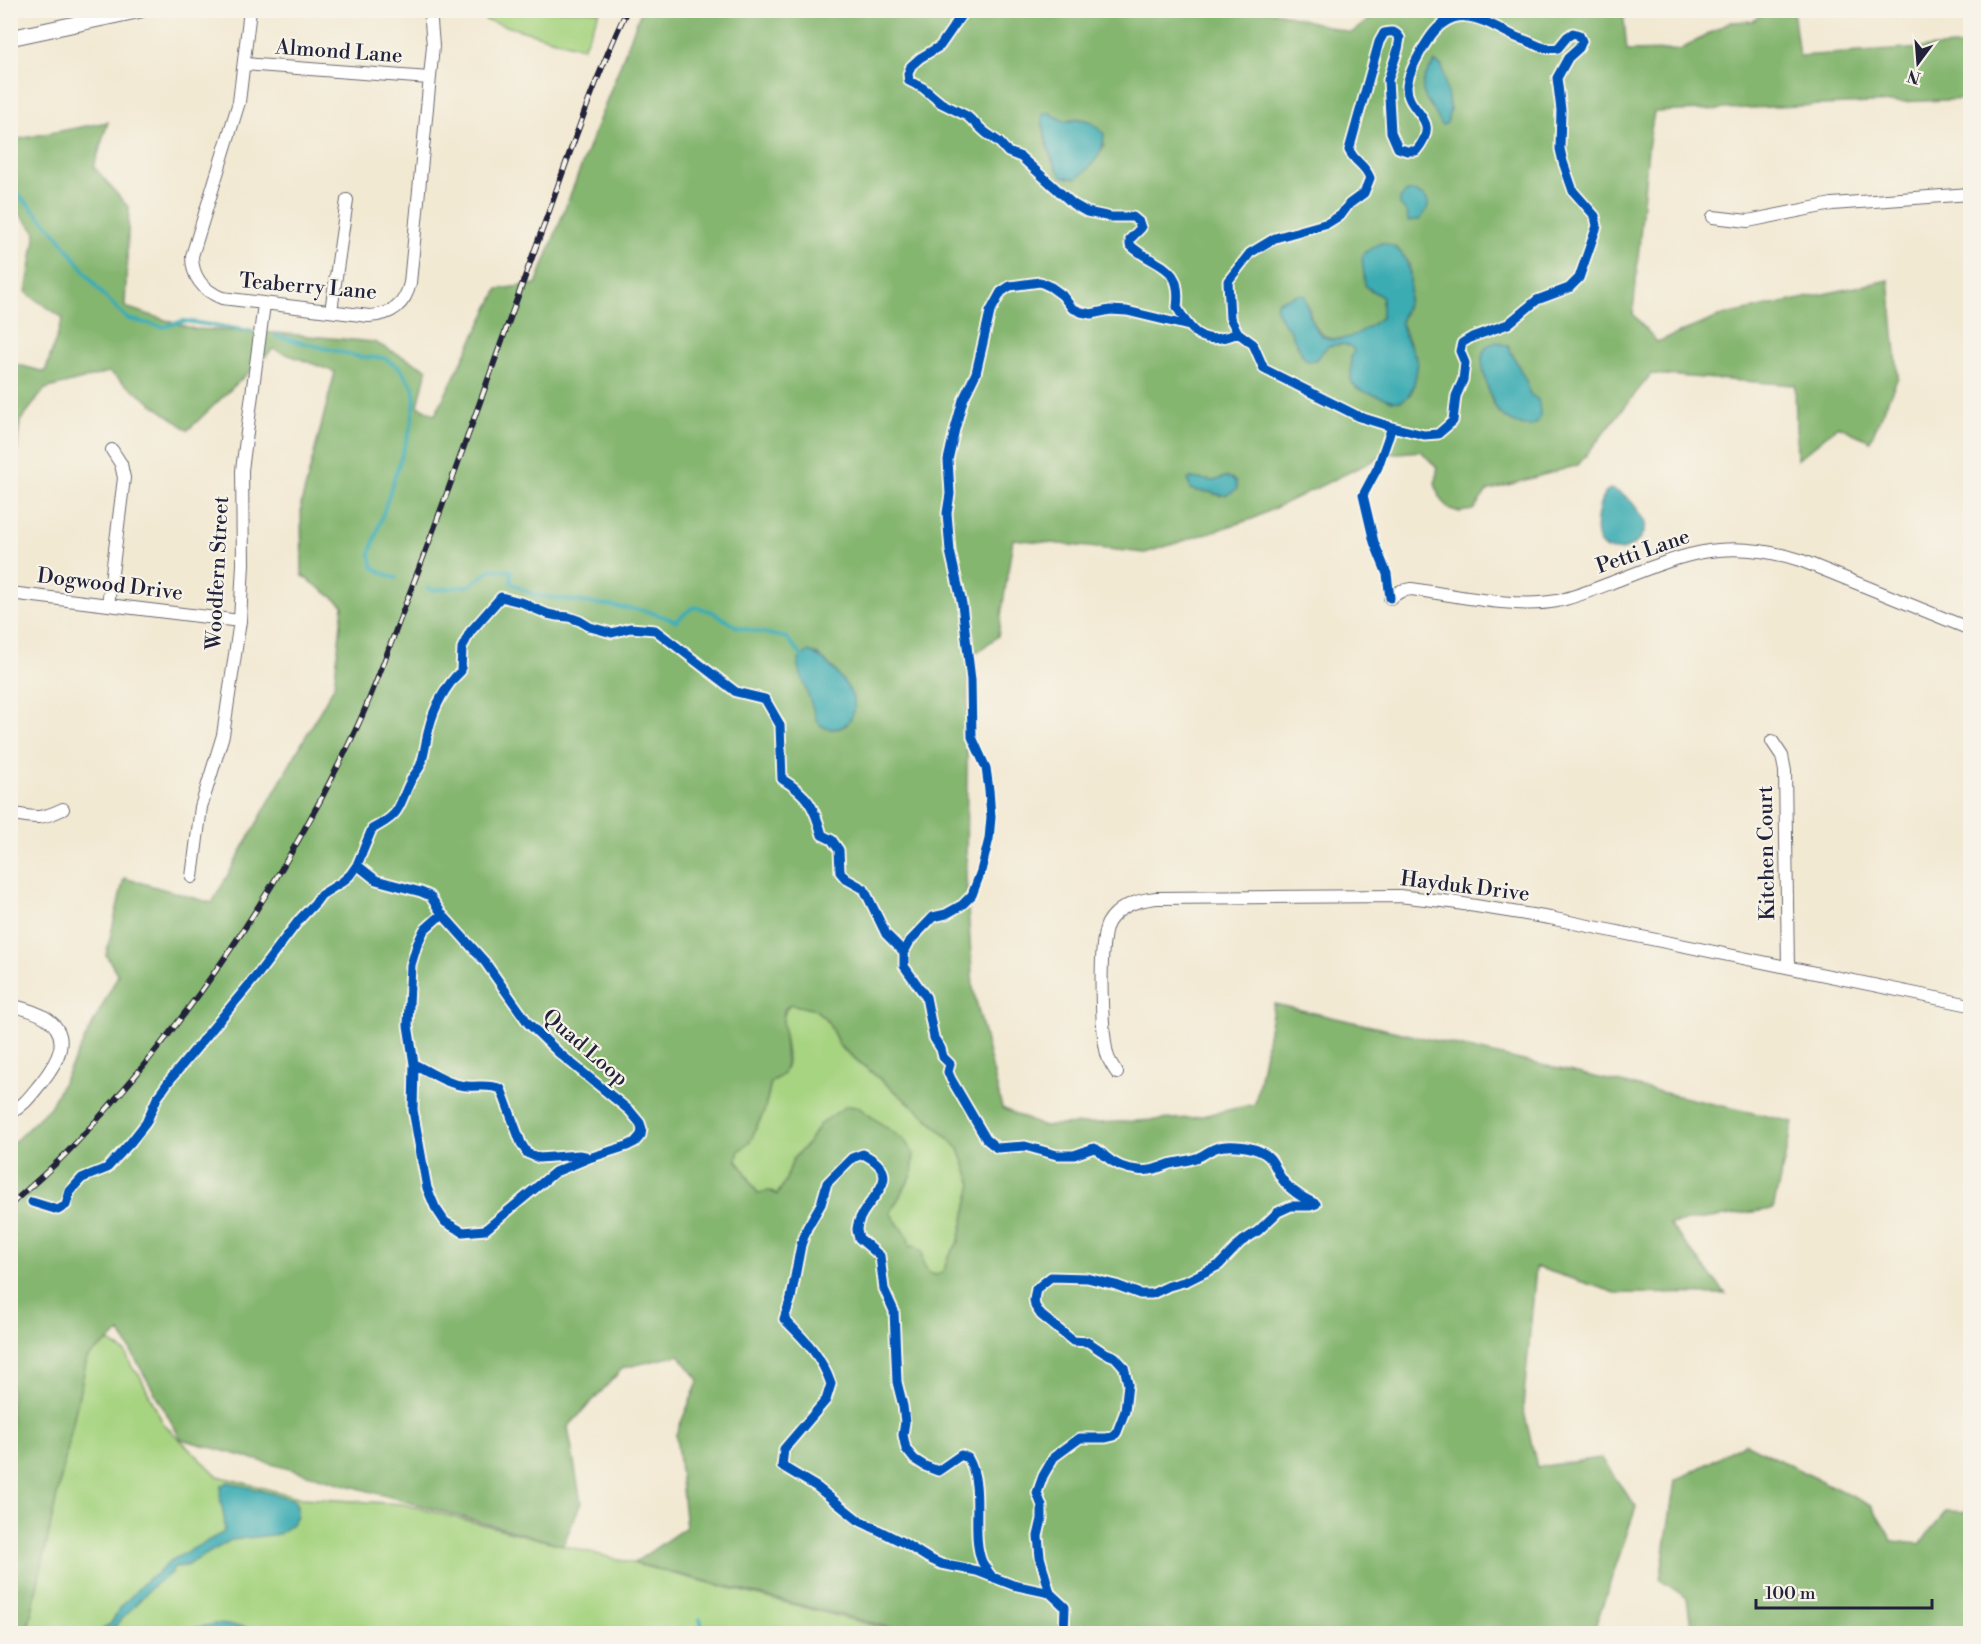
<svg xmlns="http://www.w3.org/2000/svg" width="1981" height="1644" font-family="'Libre Bodoni',serif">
  <rect width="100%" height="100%" fill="#f7f3e8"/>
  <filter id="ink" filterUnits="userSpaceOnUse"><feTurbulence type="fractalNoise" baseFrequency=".0167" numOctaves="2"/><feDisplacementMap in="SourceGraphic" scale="12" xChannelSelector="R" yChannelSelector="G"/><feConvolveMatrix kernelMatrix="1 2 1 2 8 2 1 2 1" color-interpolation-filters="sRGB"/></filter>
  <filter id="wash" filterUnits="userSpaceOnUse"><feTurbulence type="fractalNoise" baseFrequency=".008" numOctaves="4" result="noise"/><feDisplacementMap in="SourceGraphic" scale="24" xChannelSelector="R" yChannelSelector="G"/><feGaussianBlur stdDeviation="1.35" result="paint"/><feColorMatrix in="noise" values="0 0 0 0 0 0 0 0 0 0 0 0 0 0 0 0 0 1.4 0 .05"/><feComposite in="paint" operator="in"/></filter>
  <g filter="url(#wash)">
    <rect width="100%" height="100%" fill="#f2e9d3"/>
    <path fill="#a7d481" stroke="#647b5e" stroke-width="1.5" d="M 484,11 L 484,10 L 600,11 L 583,48 L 485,20 Z
      M 790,1004 L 816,1010 L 828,1022 L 840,1047 L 924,1115 L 959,1149 L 972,1184 L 959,1241 L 948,1258 L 944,1270 L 937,1275 L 929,1274 L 923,1263 L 910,1248 L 908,1238 L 890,1213 L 912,1175 L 880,1124 L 858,1107 L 819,1125 L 808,1143 L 793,1159 L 785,1182 L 777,1195 L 770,1191 L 758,1193 C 750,1183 747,1171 737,1161 L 738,1152 C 758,1133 766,1109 771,1082 C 775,1080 780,1077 783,1073 C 796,1055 772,1024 790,1004 Z
      M 108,1341 L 125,1352 L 133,1369 L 139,1374 L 163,1423 L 218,1476 L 302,1498 L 403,1504 L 903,1633 L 27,1634 L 87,1358 Z"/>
    <path fill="#85b66f" stroke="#546c55" stroke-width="1.5" fill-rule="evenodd" d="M 1270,10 L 1351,33 L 1381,11 L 1623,10 L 1627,51 L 1680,50 L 1730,22 L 1753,21 L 1766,11 L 1793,10 L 1799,56 L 1970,45 L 1970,99 L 1654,112 L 1648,148 L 1633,314 L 1657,342 L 1721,316 L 1889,280 L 1898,377 L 1870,441 L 1838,426 L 1797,460 L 1795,385 L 1651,374 L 1578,465 L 1487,491 L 1473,510 L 1459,512 L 1448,508 L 1439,497 L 1435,483 L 1437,477 L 1437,468 L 1421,451 L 1387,454 L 1252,519 L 1145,553 L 1013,539 L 998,636 L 968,659 L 966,877 L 973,988 L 1002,1108 L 1041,1126 L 1193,1118 L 1255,1104 L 1274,1004 L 1793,1122 L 1773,1209 L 1669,1224 L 1726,1294 L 1616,1293 L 1536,1267 L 1523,1407 L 1537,1467 L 1601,1458 L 1636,1507 L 1595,1627 L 1590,1633 L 911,1633 L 634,1563 L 686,1527 L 676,1434 L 699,1380 L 679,1355 L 623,1368 L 568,1427 L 581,1503 L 563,1545 L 181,1439 L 120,1332 L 87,1358 L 27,1633 L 11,1633 L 11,1145 L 50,1107 L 118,975 L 106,955 L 124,878 L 212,903 L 334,686 L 343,605 L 302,575 L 301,504 L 335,372 L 273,349 L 188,430 L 109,372 L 45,389 L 20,421 L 11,509 L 11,363 L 45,372 L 63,318 L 26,293 L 36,232 L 11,205 L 11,136 L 18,139 L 108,122 L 94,167 L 129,208 L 125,307 L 194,329 L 277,333 L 374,342 L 427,369 L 418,406 L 435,415 L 498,289 L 536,284 L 641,11 ZM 1048,113 L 1065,122 L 1077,118 L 1092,122 L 1104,146 C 1093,166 1089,169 1068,178 C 1054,174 1048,151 1045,137 C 1044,130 1047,120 1048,113 ZM 1381,243 L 1397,248 L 1409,263 L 1410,272 L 1409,299 L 1401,323 L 1418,363 L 1413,389 L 1409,396 L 1391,401 L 1378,394 L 1356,389 L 1354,352 L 1352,347 L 1343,344 L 1328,346 L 1315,360 L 1303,356 C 1298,347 1295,336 1289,329 C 1282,320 1276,314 1277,302 L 1282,299 L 1308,305 C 1317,355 1353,342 1382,317 L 1382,296 L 1368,289 L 1365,285 L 1364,253 ZM 1508,346 L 1526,381 L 1530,394 L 1518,424 C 1512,421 1505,418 1501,414 C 1488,402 1485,375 1482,359 ZM 1225,477 L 1231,478 L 1221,496 L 1209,492 L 1191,478 L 1214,481 ZM 817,654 L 835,670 L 854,700 L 847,725 L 840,728 L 830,729 L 798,666 ZM 790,1004 L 816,1010 L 828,1022 L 840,1046 L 924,1115 L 959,1149 L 972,1184 L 959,1241 L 948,1258 L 944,1270 L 937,1275 L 929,1274 L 923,1263 L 922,1252 L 915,1246 L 910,1247 L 908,1238 L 890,1213 L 912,1175 L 914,1154 L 905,1141 L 858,1107 L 846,1106 L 819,1125 L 808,1143 L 793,1159 L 785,1182 L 777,1195 L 770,1191 L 758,1193 C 749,1183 747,1171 737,1161 L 738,1152 L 751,1140 L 757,1125 L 764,1112 L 771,1082 L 783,1074 L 786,1064 L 783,1021 L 784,1010 Z
      M 1745,1443 L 1872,1506 L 1893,1541 L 1920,1544 L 1946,1511 L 1970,1512 L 1970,1633 L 1692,1633 L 1687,1598 L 1660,1580 L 1675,1481 Z"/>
    <path fill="#3aacb2" stroke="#2e6776" stroke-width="1.5" d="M 1435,62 L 1442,66 L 1450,109 L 1447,123 L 1443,125 L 1441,125 C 1430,96 1409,94 1435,62 Z
      M 1048,112 L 1065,122 C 1084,116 1090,120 1104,134 C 1104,154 1092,166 1077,178 L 1063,177 C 1050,163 1046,139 1042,120 L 1043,114 Z
      M 1414,191 C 1432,198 1432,206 1419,220 L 1408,221 L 1407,213 L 1400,205 L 1400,199 L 1405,193 Z
      M 1381,243 C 1409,246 1414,277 1408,301 C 1406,308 1401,315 1401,323 C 1402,336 1414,348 1417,361 C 1418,367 1416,374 1415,380 C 1411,395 1404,407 1387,399 C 1374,393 1360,394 1351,382 L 1351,356 L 1354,352 L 1352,347 L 1343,344 L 1328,346 L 1315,360 L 1308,361 L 1303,356 L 1289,329 L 1280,318 L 1276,309 L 1277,302 L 1299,294 L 1305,296 C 1308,306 1309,319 1315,328 C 1332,354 1366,330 1382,317 L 1382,297 L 1368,288 L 1365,285 L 1362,258 L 1364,253 Z
      M 1497,342 L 1508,346 L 1526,381 L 1530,394 L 1538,400 C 1539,406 1542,413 1539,419 C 1534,434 1510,422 1502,415 C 1492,407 1479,365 1483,353 C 1486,345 1490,344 1497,342 Z
      M 1225,477 L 1231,478 L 1236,482 L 1237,489 C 1224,498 1224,495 1209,492 C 1202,491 1197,492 1190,489 L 1188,480 L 1191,478 L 1214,481 Z
      M 1610,489 C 1629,494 1636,507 1646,522 C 1645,543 1625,554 1606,549 C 1604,547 1601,545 1599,542 C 1593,531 1598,495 1610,489 Z
      M 808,651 C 824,656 847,682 853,698 C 858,712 848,729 833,729 C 826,729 821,727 817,721 L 798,666 L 799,660 Z
      M 228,1482 L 293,1499 L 297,1505 L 297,1516 L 292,1524 L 279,1534 L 231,1540 L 186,1566 L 174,1567 L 171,1573 L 153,1586 L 109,1633 L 98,1633 L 111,1623 L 121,1607 L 147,1579 L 157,1574 L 170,1561 L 224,1532 C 228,1517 217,1505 221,1486 Z
      M 215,1624 L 242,1626 L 262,1633 L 182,1633 L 190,1629 Z"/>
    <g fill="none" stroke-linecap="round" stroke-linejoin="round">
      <path stroke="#3aacb2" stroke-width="4" d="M 10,186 L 54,231 L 102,294 L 128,319 L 163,327 L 184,321 L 251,331
        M 276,336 L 360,357 L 384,358 L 400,368 L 413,387 L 415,400 L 411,426 L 370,554 L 373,567 L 387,575 L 396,578
        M 427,588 L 434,590 L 469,586 L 492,569 L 511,571 L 511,583 L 534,595 L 647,611 L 676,621 L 693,607 L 711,611 L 737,627 L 787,638 L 805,660
        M 700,1619 L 704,1634"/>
    </g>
  </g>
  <g filter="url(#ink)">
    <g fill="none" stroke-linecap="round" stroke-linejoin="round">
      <g stroke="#6b6870" stroke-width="14">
        <path id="minor" d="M 250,10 L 239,102 L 192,256 C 192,276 202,290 222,298 L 369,316 C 392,315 405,305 410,283 L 433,46 L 430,10
          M 245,64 L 429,78
          M 1713,217 L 1748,221 L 1832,204 L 1970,194
          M 331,311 L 347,200
          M 10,593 L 240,621
          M 1390,598 L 1401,591 L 1411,589 C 1455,595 1514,609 1557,601 C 1576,597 1595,589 1613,582 C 1683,555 1723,536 1800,560 L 1970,629
          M 108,605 L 124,478 L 121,464 L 112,450
          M 1772,741 L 1782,756 L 1785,771 L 1788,967
          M 10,813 C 35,818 40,820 63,809
          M 192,877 L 201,807 L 223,735 L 240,621 L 243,564 L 242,470 L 264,304
          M 10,1005 C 22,1008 36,1011 46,1018 C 74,1037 56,1064 41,1083 C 31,1095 24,1106 10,1113
          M 1117,1073 C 1114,1068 1110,1063 1108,1057 C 1101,1037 1098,941 1108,923 C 1118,906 1138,900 1156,898 L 1399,896 L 1451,902 L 1550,918 L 1970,1005"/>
      </g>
      <g stroke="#6b6870" stroke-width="17">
        <path id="tertiary" d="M 10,38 L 141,10"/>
      </g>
      <use href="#minor" stroke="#fff" stroke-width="12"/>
      <use href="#tertiary" stroke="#fff" stroke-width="15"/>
      <g stroke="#22223b" stroke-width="6">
        <path id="rail" d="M 10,1205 C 32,1185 55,1166 75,1144 C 190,1021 285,880 357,727 C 378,682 394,634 412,587 C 459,464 502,338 548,214 C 572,146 596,76 627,10"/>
      </g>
      <use href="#rail" stroke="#f7f3e8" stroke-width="4" stroke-dasharray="11" stroke-linecap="butt"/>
      <g stroke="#f7f3e8" stroke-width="13">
        <path id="cycleway" d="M 965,10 L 940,46 L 920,58 L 911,66 L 908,74 L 909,81 L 923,88 L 941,103 L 967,116 L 986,133 L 999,142 L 1008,152 L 1021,157 L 1073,204 L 1087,212 L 1111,217 L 1133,217 L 1139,222 L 1141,228 L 1130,239 L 1130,245 C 1154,268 1183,262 1177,307 C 1193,337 1206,346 1238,333
          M 1390,598 L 1387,574 L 1374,542 L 1363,495 L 1378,467 L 1392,427 L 1424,435 L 1438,434 L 1453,421 L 1456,396 L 1463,380 L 1465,363 L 1460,351 L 1462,343 L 1472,337 L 1508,324 L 1537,300 L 1569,288 L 1579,278 L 1597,226 L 1595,216 L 1573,191 L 1563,162 L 1560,149 L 1561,110 L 1557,78 L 1568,58 L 1579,48 L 1582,41 L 1579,35 L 1573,33 L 1567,37 L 1558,48 C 1547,50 1541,47 1532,43 C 1526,40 1520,39 1514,36 C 1482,20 1454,0 1428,40 C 1421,50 1408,73 1407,86 C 1406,114 1444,117 1416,151 L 1407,151 L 1398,148 L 1391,132 L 1388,80 L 1398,49 L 1400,38 C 1395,31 1392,31 1384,33 L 1379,42 L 1349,150 C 1356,164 1364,163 1370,178 L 1364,193 L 1349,204 L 1341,215 L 1328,223 L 1275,238 L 1250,253 L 1228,281 L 1230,318 L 1238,333 L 1253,344 L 1264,369 L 1360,417 L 1392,427
          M 357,865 L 376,880 L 421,892 L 430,896 L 442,914 L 485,962 L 528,1023 L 559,1053 L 630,1111 L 640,1123 L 642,1129 L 641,1135 L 635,1142 L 627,1146 L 589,1158 L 555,1172 L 485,1230 L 463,1232 L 445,1222 L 435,1207 L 427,1188 L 413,1110 L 414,1064 L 408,1025 L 411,965 L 417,945 L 424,930 L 442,914
          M 414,1064 C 430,1072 448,1085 467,1086 C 480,1087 489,1084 501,1089 L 521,1143 L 527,1153 L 539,1158 L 579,1155 L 585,1156
          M 32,1202 L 58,1210 L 66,1205 L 70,1191 L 82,1178 L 107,1168 L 131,1142 L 146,1123 L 157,1098 L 169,1081 L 258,974 L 299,920 L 315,903 L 321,895 L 342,882 L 350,875 L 357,865 L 372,829 C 403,813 397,808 411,780 C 414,774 419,770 421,764 C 425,752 426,740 429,728 C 434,707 446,685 461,671 L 462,648 L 470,632 L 501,597 L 524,603 L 533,608 L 548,614 L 557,616 L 569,617 L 580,621 L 590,627 L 612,633 L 630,628 L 655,630 L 736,692 L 765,699 L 780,725 L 782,779 C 808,795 814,806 822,835 L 832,840 L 839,850 L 840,872 L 846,879 L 864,889 L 886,934 L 904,952
          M 993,1578 C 989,1573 985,1567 982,1562 C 970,1533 985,1487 968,1458 L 961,1455 L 938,1471 L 925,1466 L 914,1459 L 906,1449 L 903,1435 L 905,1422 L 903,1406 L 897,1382 L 894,1311 L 884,1289 L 880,1256 L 859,1238 C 858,1235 857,1232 857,1229 C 860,1199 912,1179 863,1154 L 852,1158 L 827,1183 L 821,1204 L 807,1228 L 801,1245 L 791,1298 L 784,1319 C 805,1340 821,1355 831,1384 L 826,1400 L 784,1449 L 782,1466 L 817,1487 L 858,1520 L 904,1543 L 928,1558 L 941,1564 L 977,1571 L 1013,1585 L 1050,1593
          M 1064,1634 L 1065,1607 L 1050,1593 L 1040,1557 L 1038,1536 L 1042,1519 L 1042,1506 L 1037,1493 L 1043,1476 L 1054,1457 L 1080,1438 L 1106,1438 L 1114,1436 L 1117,1432 L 1125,1411 L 1128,1384 L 1124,1367 L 1115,1357 L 1103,1352 L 1088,1342 L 1073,1341 L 1041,1315 L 1035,1306 L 1034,1300 L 1036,1289 L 1051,1277 L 1087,1278 L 1116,1285 L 1140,1294 L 1152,1294 L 1169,1286 L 1187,1281 L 1219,1265 L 1241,1242 L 1258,1231 L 1278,1212 L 1291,1206 L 1310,1206 L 1316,1204 C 1303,1198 1288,1190 1280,1176 C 1273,1164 1273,1156 1257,1150 C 1247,1146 1226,1144 1216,1148 C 1209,1150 1203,1156 1196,1158 C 1187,1161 1178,1162 1169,1164 C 1158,1168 1150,1172 1138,1170 C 1126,1169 1114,1164 1105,1156 C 1101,1152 1099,1150 1094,1148 L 1074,1155 L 1057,1155 L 1025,1146 L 997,1148 L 986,1139 L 951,1079 L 948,1072 L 950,1064 L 943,1057 L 941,1049 L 934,1038 L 926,997 L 904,966 L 904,952 L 910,941 L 933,917 L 946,914 L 962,905 L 972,895 L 981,871 L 989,839 L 991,817 L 989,790 L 986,768 L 972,737 L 971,680 L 962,604 L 950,551 L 947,513 L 950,494 L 948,460 L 955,429 L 963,400 L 976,373 L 990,312 L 1001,292 L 1010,286 L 1040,282 L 1051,287 L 1062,295 L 1072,308 L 1081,312 L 1091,314 L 1110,310 L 1127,311 L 1189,326"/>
      </g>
      <use href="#cycleway" stroke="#0057b8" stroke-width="9"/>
    </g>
  </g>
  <g text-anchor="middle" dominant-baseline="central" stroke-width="4.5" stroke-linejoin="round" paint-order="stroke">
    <g font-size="21" fill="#22223b" stroke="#f7f3e8">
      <text transform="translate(339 52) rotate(4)">Almond Lane</text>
      <text transform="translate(308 287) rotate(5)">Teaberry Lane</text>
      <text transform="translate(1643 552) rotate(-19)">Petti Lane</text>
      <text transform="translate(218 573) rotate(-87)">Woodfern Street</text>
      <text transform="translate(110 585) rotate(7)">Dogwood Drive</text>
      <text transform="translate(1767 853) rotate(-91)">Kitchen Court</text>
      <text transform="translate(1465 887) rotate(7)">Hayduk Drive</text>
      <text transform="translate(585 1048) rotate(41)">Quad Loop</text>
    </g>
  </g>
  <rect width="1981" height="1644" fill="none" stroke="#f7f3e8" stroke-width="36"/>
  <g transform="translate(1918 63) rotate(196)" stroke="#f7f3e8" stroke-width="4.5" paint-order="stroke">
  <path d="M0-4.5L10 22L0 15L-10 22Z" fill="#22223b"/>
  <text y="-9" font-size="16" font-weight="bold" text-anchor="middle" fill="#22223b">N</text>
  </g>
  <path d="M1756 1599v9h176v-9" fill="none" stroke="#22223b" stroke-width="3"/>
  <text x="1765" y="1599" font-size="18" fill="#22223b" stroke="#f7f3e8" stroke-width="4.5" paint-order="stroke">100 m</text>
</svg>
